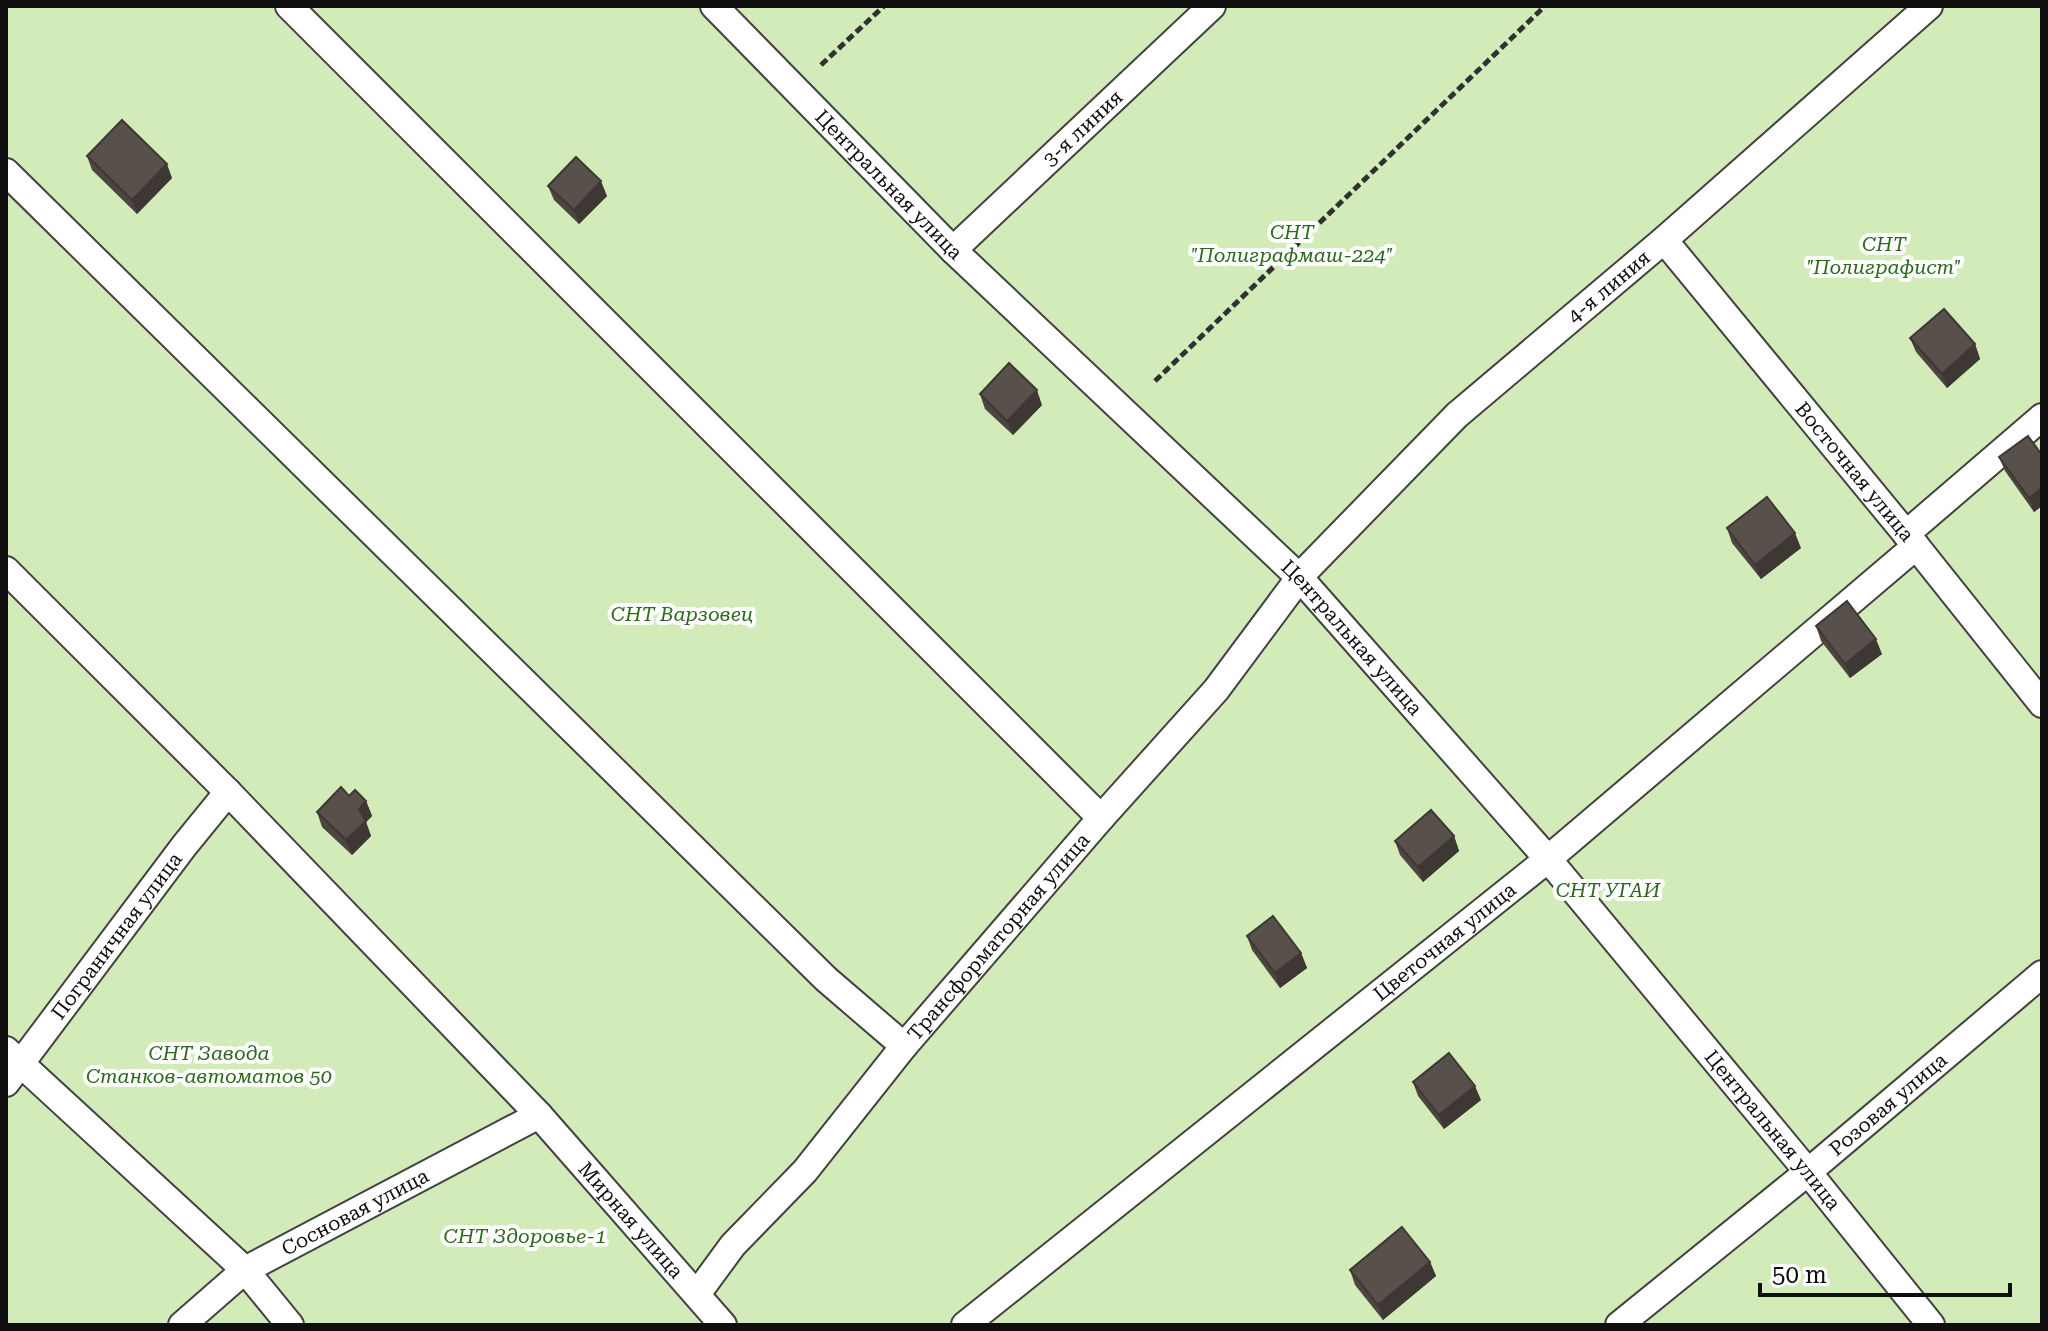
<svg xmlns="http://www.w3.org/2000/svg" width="2048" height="1331" font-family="'Roboto Serif',serif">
  <rect width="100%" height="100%" fill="#fffcf1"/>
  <path fill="#d3ebb9" d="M 6,6 L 2042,6 L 2042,1325 L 6,1325 Z"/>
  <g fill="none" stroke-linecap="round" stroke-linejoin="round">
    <g stroke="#424242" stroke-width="30">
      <g id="minor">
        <path d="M 289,6 L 1101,818"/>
        <path id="s1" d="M 714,6 L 953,250 L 1299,577 L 1548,859 L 1808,1172 L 1931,1325"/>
        <path d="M 6,172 L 826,979 L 904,1046"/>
        <path id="s2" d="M 1664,240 L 1916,546 L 2042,704"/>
        <path id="s3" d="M 953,250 L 1212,6"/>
        <path d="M 1906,534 L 2042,417"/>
        <path id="s4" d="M 6,570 L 228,792 L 539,1115 L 723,1325"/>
        <path d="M 6,1050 L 245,1270 L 290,1325"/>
        <path id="s5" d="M 6,1083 L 184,846 L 228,792"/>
        <path id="s6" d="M 697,1294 L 733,1245 L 805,1171 L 904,1046 L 1101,818 L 1216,690 L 1303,573 L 1457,415 L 1664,240 L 1929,6"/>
        <path id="s7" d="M 182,1325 L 245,1270 L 539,1115"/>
        <path id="s8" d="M 965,1325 L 1548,859 L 1916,546"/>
        <path id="s9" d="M 1619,1325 L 1808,1172 L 2042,974"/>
      </g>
    </g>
    <path stroke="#313131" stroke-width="5" stroke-dasharray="8 4" stroke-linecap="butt" d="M 821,65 L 884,6
      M 1155,381 L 1545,6"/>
    <use href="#minor" stroke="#fff" stroke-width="26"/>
  </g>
  <path fill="#4c4540" d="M 87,156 L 172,178 L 137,214 L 92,170 Z
    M 548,186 L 607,196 L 579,224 L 554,200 Z
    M 1910,338 L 1975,344 L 1980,359 L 1947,388 L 1916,352 Z
    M 980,394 L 1042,405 L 1013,435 L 985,409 Z
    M 2042,455 L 2042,506 L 2034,512 L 2005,471 L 1999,457 Z
    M 1727,528 L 1801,548 L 1761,579 L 1732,543 Z
    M 1816,626 L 1882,654 L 1850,678 L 1821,641 Z
    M 349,796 L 366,801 L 372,816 L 366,822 L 371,836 L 352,855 L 322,827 L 317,812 Z
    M 1454,836 L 1459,851 L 1423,882 L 1400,855 L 1395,841 Z
    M 1247,936 L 1301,953 L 1307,968 L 1280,988 L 1252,950 Z
    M 1413,1082 L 1481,1100 L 1444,1129 L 1418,1096 Z
    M 1430,1262 L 1436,1276 L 1383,1320 L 1355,1285 L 1350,1270 Z"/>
  <path fill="#3e3834" d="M 167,164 L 172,178 L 137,214 L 132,200 Z
    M 601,181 L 607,196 L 579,224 L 574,210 Z
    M 1975,344 L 1980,359 L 1947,388 L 1942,374 Z
    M 1037,390 L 1042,405 L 1013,435 L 1007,421 Z
    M 2042,488 L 2042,506 L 2034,512 L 2029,498 Z
    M 1795,533 L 1801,548 L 1761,579 L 1755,565 Z
    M 1876,639 L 1882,654 L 1850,678 L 1845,664 Z
    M 366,801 L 372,816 L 366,822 L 371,836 L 352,855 L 346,840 L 359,809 Z
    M 1454,836 L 1459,851 L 1423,882 L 1418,867 Z
    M 1301,953 L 1307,968 L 1280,988 L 1275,973 Z
    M 1475,1086 L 1481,1100 L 1444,1129 L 1439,1115 Z
    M 1430,1262 L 1436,1276 L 1383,1320 L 1378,1305 Z"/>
  <path fill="#58504b" stroke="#3e3834" stroke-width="2" d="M 122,120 L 167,164 L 132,200 L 87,156 Z
    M 576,157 L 601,181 L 574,210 L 548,186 Z
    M 1944,309 L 1975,344 L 1942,374 L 1910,338 Z
    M 1009,363 L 1037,390 L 1007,421 L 980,394 Z
    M 2028,436 L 2042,455 L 2042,488 L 2029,498 L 1999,457 Z
    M 1767,497 L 1795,533 L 1755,565 L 1727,528 Z
    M 1847,601 L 1876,639 L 1845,664 L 1816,626 Z
    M 341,787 L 349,796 L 355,790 L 366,801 L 359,809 L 366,821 L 346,840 L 317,812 Z
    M 1431,810 L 1454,836 L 1418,867 L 1395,841 Z
    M 1273,916 L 1301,953 L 1275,973 L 1247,936 Z
    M 1449,1053 L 1475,1086 L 1439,1115 L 1413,1082 Z
    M 1402,1227 L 1430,1262 L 1378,1305 L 1350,1270 Z"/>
  <g text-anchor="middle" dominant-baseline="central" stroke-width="8" stroke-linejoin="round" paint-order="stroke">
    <g font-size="20" fill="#0f0f0f" stroke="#fff">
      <text stroke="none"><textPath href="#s3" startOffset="178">3-я линия</textPath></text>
      <text stroke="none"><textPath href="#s1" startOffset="250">Центральная улица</textPath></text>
      <text stroke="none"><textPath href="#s6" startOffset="1362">4-я линия</textPath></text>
      <text stroke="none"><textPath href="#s2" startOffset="300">Восточная улица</textPath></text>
      <text stroke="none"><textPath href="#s1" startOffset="898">Центральная улица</textPath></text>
      <text stroke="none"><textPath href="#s6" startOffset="468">Трансформаторная улица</textPath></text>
      <text stroke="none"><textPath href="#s5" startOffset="184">Пограничная улица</textPath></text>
      <text stroke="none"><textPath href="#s8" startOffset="614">Цветочная улица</textPath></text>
      <text stroke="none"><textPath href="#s9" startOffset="348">Розовая улица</textPath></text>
      <text stroke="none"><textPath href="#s1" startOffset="1546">Центральная улица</textPath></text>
      <text stroke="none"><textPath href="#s7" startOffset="208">Сосновая улица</textPath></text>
      <text stroke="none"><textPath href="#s4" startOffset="902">Мирная улица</textPath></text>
    </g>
    <g font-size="20" font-style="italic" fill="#2d691c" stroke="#fff">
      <text x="1292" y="232">СНТ<tspan x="1292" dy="23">"Полиграфмаш-224"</tspan></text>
      <text x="1884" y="244">СНТ<tspan x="1884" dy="23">"Полиграфист"</tspan></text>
      <text x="682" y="614">СНТ Варзовец</text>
      <text x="1608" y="890">СНТ УГАИ</text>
      <text x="209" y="1053">СНТ Завода<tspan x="209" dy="23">Станков-автоматов 50</tspan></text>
      <text x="525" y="1236">СНТ Здоровье-1</text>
    </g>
  </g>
  <rect width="2048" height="1331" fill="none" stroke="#0f0f0f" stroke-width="16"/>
  <path d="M1760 1283v12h250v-12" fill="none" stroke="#0f0f0f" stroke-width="4"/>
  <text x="1772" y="1283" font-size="24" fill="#0f0f0f" stroke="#ffffff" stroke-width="6" paint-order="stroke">50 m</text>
</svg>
